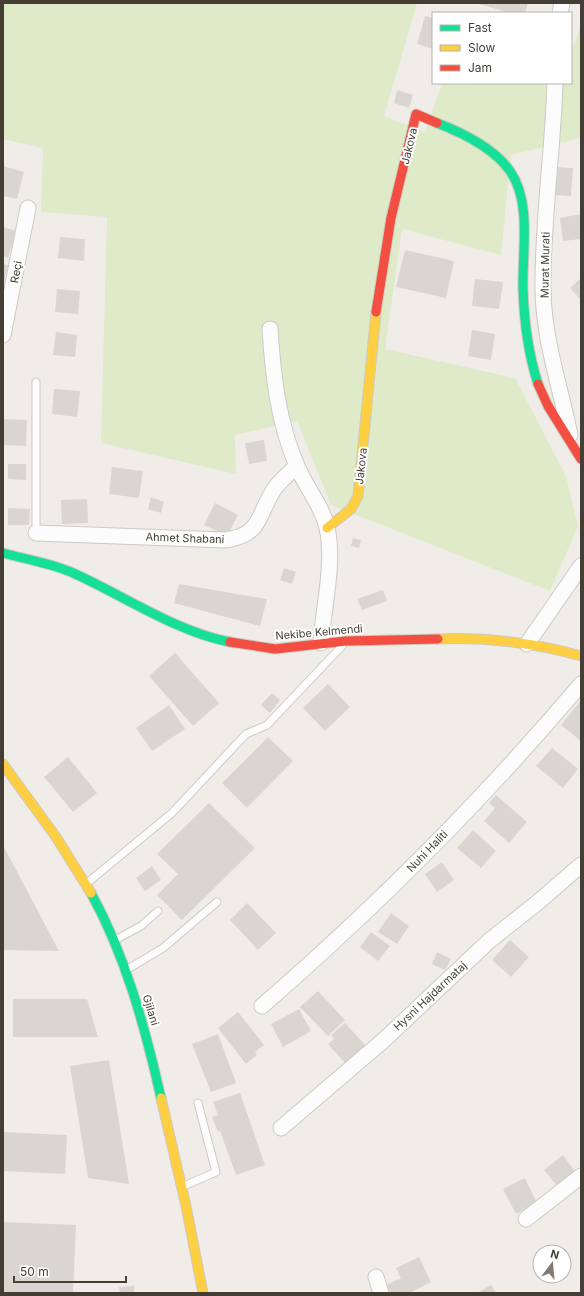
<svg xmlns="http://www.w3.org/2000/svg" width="584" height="1296" font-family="Inter,sans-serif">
  <rect width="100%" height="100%" fill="#f0ede9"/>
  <path fill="#dfeac9" d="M 3,3 L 417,3 L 384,116 L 425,132 L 442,83 L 571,83 L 571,46 L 574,46 L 581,24 L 581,138 L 511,155 L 501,255 L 402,229 L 385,349 L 515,378 L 566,476 L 578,526 L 550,591 L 331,505 L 297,421 L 235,435 L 236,474 L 101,443 L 107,217 L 41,212 L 43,148 L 3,139 Z"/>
  <path fill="#d9d6d1" d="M 476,3 L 528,3 L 525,13 L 510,13 Z
    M 425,16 L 433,18 L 433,49 L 417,44 Z
    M 397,90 L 413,95 L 409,108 L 394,103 Z
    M 3,166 L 24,172 L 17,199 L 3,196 Z
    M 556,167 L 573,168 L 571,196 L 554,195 Z
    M 581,214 L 581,239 L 563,241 L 560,218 Z
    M 3,227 L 16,231 L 8,258 L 3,256 Z
    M 60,237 L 85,239 L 84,261 L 58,258 Z
    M 405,250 L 454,261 L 446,298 L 396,287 Z
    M 3,264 L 8,265 L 4,282 L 3,282 Z
    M 581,278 L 581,300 L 570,288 Z
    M 475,279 L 503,282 L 499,309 L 472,306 Z
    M 57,289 L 80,291 L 78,314 L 55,312 Z
    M 472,330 L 495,334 L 491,360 L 468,356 Z
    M 56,332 L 77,335 L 75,357 L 53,355 Z
    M 54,389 L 80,391 L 77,417 L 52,414 Z
    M 4,419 L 27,420 L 26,446 L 3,445 Z
    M 264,440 L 267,461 L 249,464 L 245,443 Z
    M 8,464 L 26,464 L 26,480 L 8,479 Z
    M 112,467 L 143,471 L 139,498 L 109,494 Z
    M 151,497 L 164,502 L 161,513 L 148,509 Z
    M 87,499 L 88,523 L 62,524 L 61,500 Z
    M 215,503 L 238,515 L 227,536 L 204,525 Z
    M 8,508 L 30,509 L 29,525 L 8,525 Z
    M 353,538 L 361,540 L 359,548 L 351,546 Z
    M 284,568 L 296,572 L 292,584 L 280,580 Z
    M 179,584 L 267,599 L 260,626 L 174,603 Z
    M 383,590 L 387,601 L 362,610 L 357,599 Z
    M 175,653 L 219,703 L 193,726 L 149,676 Z
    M 328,684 L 350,707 L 325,731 L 303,708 Z
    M 272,693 L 280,700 L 270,713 L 261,705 Z
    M 581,700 L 581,741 L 561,725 Z
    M 169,705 L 185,729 L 152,751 L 136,728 Z
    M 268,737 L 293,761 L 247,808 L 222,783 Z
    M 552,748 L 578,769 L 563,788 L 536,766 Z
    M 68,757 L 97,793 L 73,812 L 44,777 Z
    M 496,795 L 527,822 L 509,843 L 484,821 L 495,808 L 489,803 Z
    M 209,803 L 255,848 L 182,920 L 157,895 L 178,874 L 157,854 Z
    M 473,830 L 496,851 L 481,868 L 457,848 Z
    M 3,845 L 59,951 L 3,950 Z
    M 442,862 L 454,880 L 437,892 L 425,874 Z
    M 152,866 L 161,880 L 145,891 L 136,878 Z
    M 247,903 L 276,933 L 258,950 L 230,920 Z
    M 391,913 L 409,926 L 397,944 L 378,932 Z
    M 371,932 L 390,946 L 378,961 L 360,947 Z
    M 510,940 L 529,957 L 511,977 L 492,960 Z
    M 437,952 L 451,959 L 445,970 L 432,964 Z
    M 318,991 L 345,1020 L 328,1036 L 300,1007 Z
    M 13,999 L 87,999 L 98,1037 L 13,1037 Z
    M 299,1009 L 311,1031 L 283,1047 L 271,1024 Z
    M 238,1012 L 264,1045 L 255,1052 L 257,1055 L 246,1064 L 218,1028 Z
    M 345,1023 L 366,1046 L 346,1064 L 328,1044 L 334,1039 L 331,1035 Z
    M 218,1034 L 236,1083 L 211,1092 L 192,1044 Z
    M 109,1060 L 129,1184 L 88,1178 L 70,1066 Z
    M 240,1093 L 265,1165 L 236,1175 L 220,1131 L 218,1132 L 212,1117 L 218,1115 L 213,1102 Z
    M 3,1132 L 67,1135 L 65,1174 L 3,1171 Z
    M 563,1155 L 576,1173 L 558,1187 L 544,1170 Z
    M 525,1178 L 537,1203 L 516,1214 L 503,1189 Z
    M 3,1222 L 76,1225 L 73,1293 L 3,1293 Z
    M 419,1257 L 431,1282 L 409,1293 L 390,1293 L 387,1285 L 401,1278 L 396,1268 Z
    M 491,1285 L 496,1293 L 477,1293 Z
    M 134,1286 L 134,1293 L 120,1293 L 119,1287 Z"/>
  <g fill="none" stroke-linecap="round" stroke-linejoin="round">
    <g stroke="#ccc9c5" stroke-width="9">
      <path id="lane" d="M 36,382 L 36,533
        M 87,883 L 172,813 L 246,734 L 267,725 L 342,646
        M 115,940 L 141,926 L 158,911
        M 128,969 L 163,948 L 217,902
        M 184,1186 L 216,1172 L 198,1103"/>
    </g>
    <g stroke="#ccc9c5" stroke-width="17">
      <path id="street" d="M 560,13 L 562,3
        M 555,83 C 553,150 543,216 543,283 C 542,335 560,385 570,435
        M 270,329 C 273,376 278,422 297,466 C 305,486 323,507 327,528 C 335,563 323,608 321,643
        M 3,335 L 28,208
        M 36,533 L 225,540 C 263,535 257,514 275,488 C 281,480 289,473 297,466
        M 527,644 L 581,566
        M 262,1006 C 376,907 483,800 581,684
        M 281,1128 L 385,1039 L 489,941 L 537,903 L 581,865
        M 526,1219 L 581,1176
        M 376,1277 L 381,1293"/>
    </g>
    <g stroke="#cec9c0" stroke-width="11">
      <path id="fast" d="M 437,123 C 463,133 494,148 510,171 C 532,202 522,253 523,288 C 524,321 528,353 538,384
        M 3,553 C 25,559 50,563 71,572 C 121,594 176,632 230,642
        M 91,893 C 126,957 145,1027 161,1098"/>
    </g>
    <g stroke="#cec9c0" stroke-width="11">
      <path id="slow" d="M 327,528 L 351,509 L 358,496 L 376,312
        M 438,639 C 486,637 535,643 581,656
        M 3,764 L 56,837 L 91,893
        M 161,1098 L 186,1206 L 203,1293"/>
    </g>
    <g stroke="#cec9c0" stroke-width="11">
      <path id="jam" d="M 376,312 L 391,218 L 416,114 L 437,123
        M 538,384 L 548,406 L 581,459
        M 230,642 L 275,649 L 346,641 L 438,639"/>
    </g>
    <use href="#lane" stroke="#fdfcfc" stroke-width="7"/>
    <use href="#street" stroke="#fdfcfc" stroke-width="15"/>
    <use href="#fast" stroke="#16e098" stroke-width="9"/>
    <use href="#slow" stroke="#ffcf43" stroke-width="9"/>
    <use href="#jam" stroke="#f24e42" stroke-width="9"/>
  </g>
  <g text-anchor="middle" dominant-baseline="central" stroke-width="4" stroke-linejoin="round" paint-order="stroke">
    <g font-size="11" fill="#453e35" stroke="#fff">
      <text transform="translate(409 146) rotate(-76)">Jakova</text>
      <text transform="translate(545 265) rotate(-89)">Murat Murati</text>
      <text transform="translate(16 272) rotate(-80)">Reçi</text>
      <text transform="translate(361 466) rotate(-84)">Jakova</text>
      <text transform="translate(185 538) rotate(2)">Ahmet Shabani</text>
      <text transform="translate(319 632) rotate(-5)">Nekibe Kelmendi</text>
      <text transform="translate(427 851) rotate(-46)">Nuhi Haliti</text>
      <text transform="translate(430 996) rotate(-43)">Hysni Hajdarmataj</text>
      <text transform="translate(151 1010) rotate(73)">Gjilani</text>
    </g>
  </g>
  <rect width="584" height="1296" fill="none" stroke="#453e35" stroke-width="8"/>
  <rect x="432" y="12" width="140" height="72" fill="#ffffff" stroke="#b5b2ae"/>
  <rect x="440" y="25" width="20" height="6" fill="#16e098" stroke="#b5b2ae"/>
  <text x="468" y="32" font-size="12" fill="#453e35">Fast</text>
  <rect x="440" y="45" width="20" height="6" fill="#ffcf43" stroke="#b5b2ae"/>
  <text x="468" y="52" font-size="12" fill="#453e35">Slow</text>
  <rect x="440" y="65" width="20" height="6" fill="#f24e42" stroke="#b5b2ae"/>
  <text x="468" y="72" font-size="12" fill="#453e35">Jam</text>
  <g transform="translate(552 1264) rotate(16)"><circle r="19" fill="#ffffff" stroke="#b5b2ae"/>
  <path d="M0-3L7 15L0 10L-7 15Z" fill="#817b74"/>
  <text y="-6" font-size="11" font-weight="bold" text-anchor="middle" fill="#453e35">N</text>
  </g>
  <path d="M14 1276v6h112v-6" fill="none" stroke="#453e35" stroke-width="2"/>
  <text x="20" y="1276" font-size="12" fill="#453e35" stroke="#ffffff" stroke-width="3" paint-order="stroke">50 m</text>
</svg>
